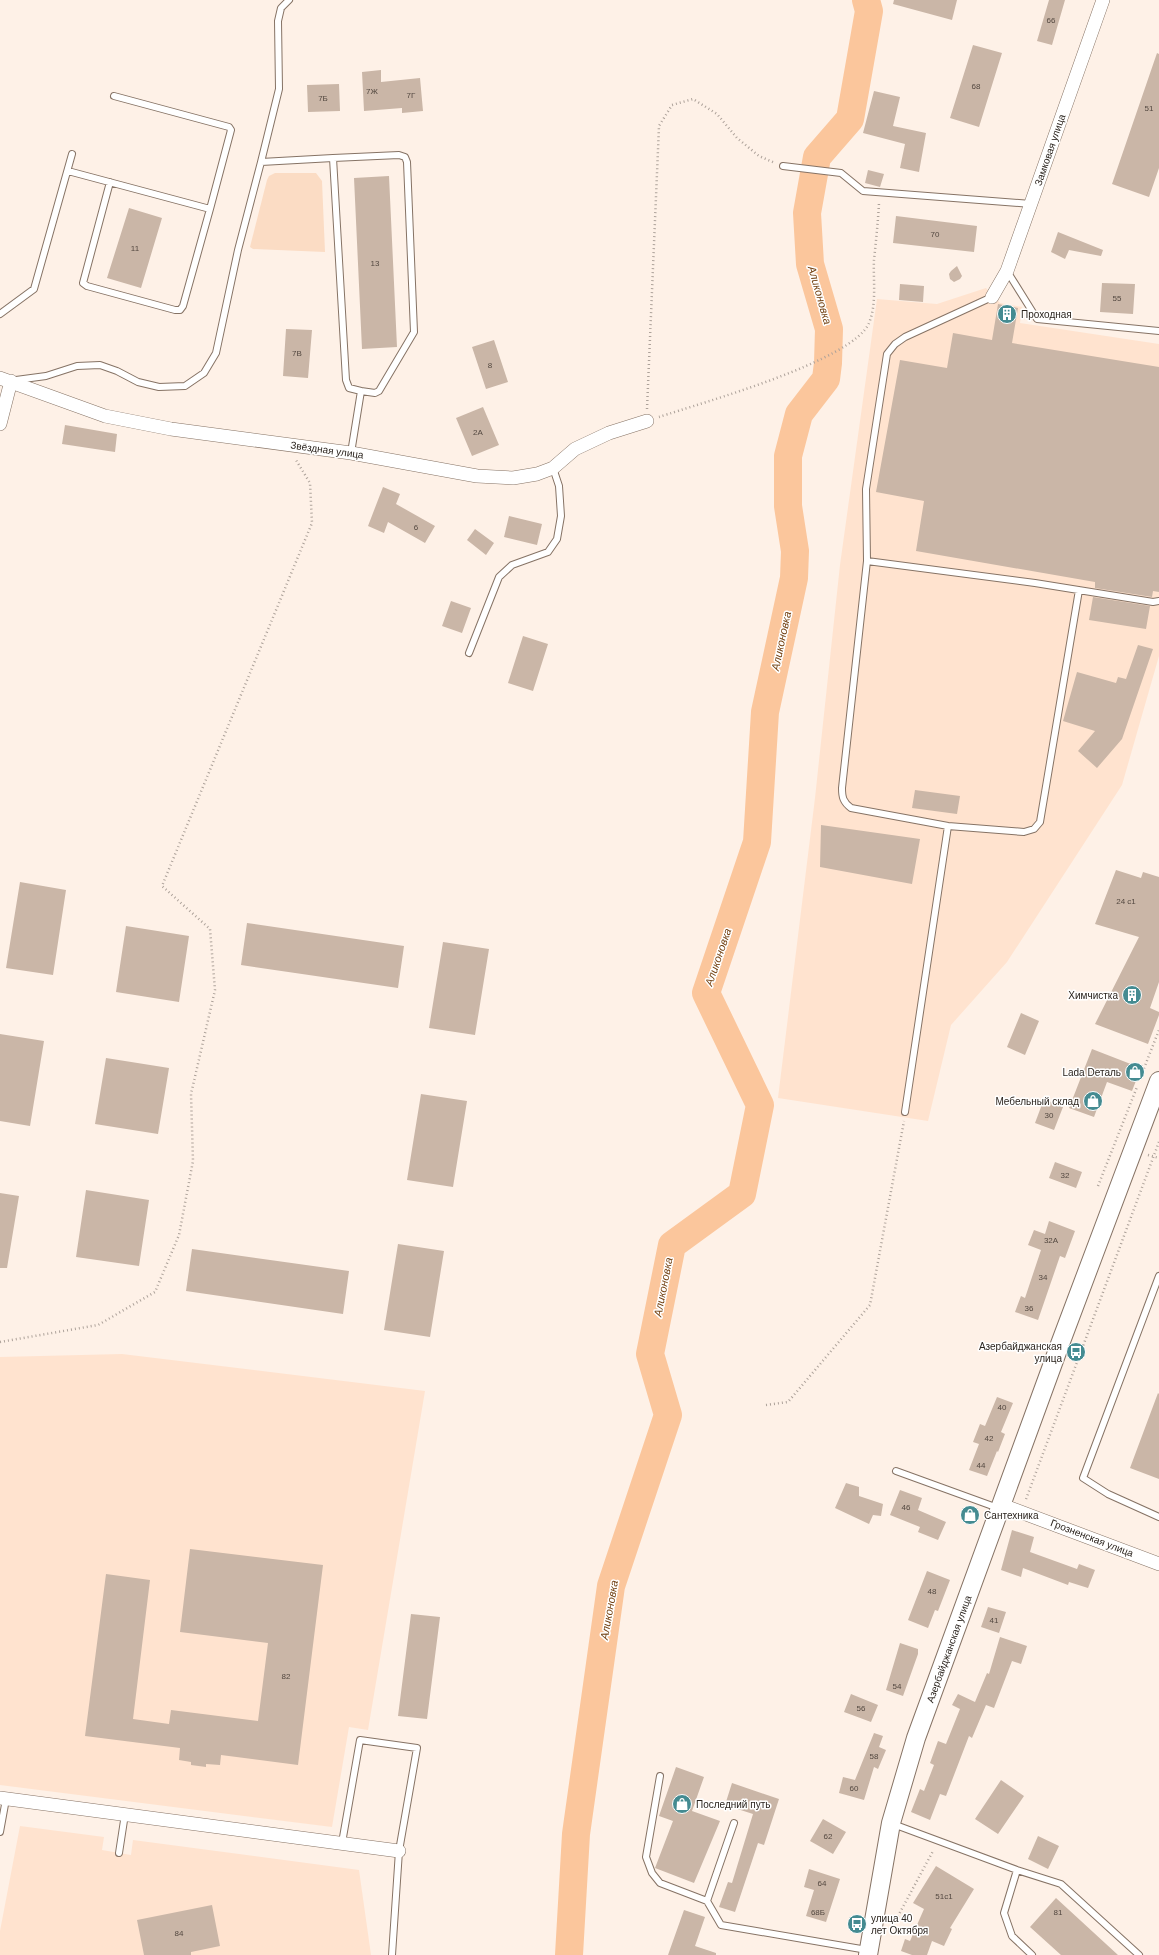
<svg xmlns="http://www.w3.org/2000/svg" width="1159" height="1955" font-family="Arial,sans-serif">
  <rect width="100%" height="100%" fill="#fef1e7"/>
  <path fill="#ffe3cf" d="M 986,288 L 1000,303 L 1022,307 L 1020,323 L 1159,344 L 1159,656 L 1122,785 L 1007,962 L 951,1025 L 928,1121 L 778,1098 L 815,798 L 840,565 L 877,299 L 937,304 Z
    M 122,1354 L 425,1391 L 368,1730 L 349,1727 L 332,1827 L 0,1785 L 0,1357 Z
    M 20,1826 L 104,1837 L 102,1850 L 131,1855 L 133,1840 L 359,1870 L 371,1955 L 0,1955 L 0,1931 Z"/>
  <path fill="#fbdcc4" d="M 275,173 L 316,173 L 322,181 L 325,252 L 253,249 L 250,247 L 267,180 L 269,176 Z"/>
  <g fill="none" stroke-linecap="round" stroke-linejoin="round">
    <path stroke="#fbc69c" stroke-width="28" d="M 569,1955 L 576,1834 L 611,1586 L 668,1415 L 650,1354 L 672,1245 L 742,1194 L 760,1105 L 706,993 L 757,842 L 765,712 L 794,578 L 795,551 L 788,506 L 788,456 L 799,414 L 826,379 L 828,363 L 829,329 L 810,264 L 807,213 L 817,157 L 850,119 L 869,11 L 866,0"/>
  </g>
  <path fill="#cab6a7" d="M 894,0 L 957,0 L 952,20 L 893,4 Z
    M 1049,0 L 1065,0 L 1052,45 L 1037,41 Z
    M 973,45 L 1002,53 L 979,127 L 950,118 Z
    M 1157,53 L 1159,54 L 1159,168 L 1149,197 L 1112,184 Z
    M 381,70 L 381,82 L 420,78 L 423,111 L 402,113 L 402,108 L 364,111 L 362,72 Z
    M 339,84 L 340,111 L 308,112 L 307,85 Z
    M 874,91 L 900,97 L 893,126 L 926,133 L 919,172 L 900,168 L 905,144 L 863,133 Z
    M 868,170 L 884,174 L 880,187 L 865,183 Z
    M 389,176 L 397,347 L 362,349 L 354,178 Z
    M 129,208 L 162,218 L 141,288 L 107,278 Z
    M 896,216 L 977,226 L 974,252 L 893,243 Z
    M 1058,232 L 1103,250 L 1101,256 L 1069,250 L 1065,259 L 1051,252 Z
    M 957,266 L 962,276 L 960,279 L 954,282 L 950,279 L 949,274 L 951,271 Z
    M 1102,283 L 1135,284 L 1133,314 L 1100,312 Z
    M 900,284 L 924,286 L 923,302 L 899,300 Z
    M 998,304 L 1018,308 L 1012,343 L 1159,367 L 1159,592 L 1153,591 L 1152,597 L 1095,588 L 1095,582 L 916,551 L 924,501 L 876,492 L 900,360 L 947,368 L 953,333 L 992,340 Z
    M 286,329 L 312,330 L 308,378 L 283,376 Z
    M 494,340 L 508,382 L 486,389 L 472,347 Z
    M 483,407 L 499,445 L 472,456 L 456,418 Z
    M 65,425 L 117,434 L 115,452 L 62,444 Z
    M 383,487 L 400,494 L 396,504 L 435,526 L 425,543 L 388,522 L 384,533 L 368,526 Z
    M 509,516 L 542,524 L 537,545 L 504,537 Z
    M 475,529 L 494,543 L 486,555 L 467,540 Z
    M 1093,597 L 1150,606 L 1146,629 L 1089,620 Z
    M 451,601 L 471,608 L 462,633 L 442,626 Z
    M 523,636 L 548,644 L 533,691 L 508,683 Z
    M 1138,645 L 1153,649 L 1122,739 L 1097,768 L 1078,751 L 1095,731 L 1063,721 L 1077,672 L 1116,683 L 1118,677 L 1126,679 Z
    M 915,790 L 960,796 L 957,814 L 912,808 Z
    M 821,825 L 920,839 L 912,884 L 820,867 Z
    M 1116,870 L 1141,878 L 1143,872 L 1159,877 L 1159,982 L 1150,1008 L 1159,1012 L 1159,1015 L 1148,1044 L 1095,1024 L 1139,937 L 1095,924 Z
    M 20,882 L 66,890 L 53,975 L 6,968 Z
    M 247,923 L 404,946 L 398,988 L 241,965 Z
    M 126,926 L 189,936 L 179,1002 L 116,992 Z
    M 443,942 L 489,949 L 475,1035 L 429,1028 Z
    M 1021,1013 L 1039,1021 L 1025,1055 L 1007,1047 Z
    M 0,1034 L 44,1041 L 30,1126 L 0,1121 Z
    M 1092,1049 L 1141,1068 L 1132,1091 L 1107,1082 L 1094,1117 L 1069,1108 Z
    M 106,1058 L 169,1068 L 158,1134 L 95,1124 Z
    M 421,1094 L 467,1101 L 453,1187 L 407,1180 Z
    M 1044,1099 L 1063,1107 L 1054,1130 L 1035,1123 Z
    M 1055,1162 L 1082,1172 L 1076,1188 L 1049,1178 Z
    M 86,1190 L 149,1200 L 139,1266 L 76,1257 Z
    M 0,1193 L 19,1196 L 7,1268 L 0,1268 Z
    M 1049,1221 L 1075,1231 L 1065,1258 L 1060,1256 L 1038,1320 L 1015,1312 L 1021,1296 L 1025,1298 L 1041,1250 L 1028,1245 L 1034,1230 L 1045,1234 Z
    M 398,1244 L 444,1251 L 430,1337 L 384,1330 Z
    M 192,1249 L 349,1271 L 343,1314 L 186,1291 Z
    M 1158,1393 L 1159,1394 L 1159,1479 L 1130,1468 Z
    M 997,1397 L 1013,1403 L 1001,1432 L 1005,1434 L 998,1452 L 997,1451 L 987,1476 L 969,1470 L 979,1444 L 973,1442 L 980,1424 L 985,1426 Z
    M 846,1483 L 859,1487 L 859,1496 L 883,1504 L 881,1516 L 873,1515 L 869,1524 L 835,1508 Z
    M 900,1490 L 922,1498 L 918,1510 L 946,1522 L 938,1540 L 918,1532 L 920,1527 L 890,1515 Z
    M 1012,1530 L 1034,1537 L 1030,1552 L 1077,1569 L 1079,1564 L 1095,1570 L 1088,1588 L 1069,1582 L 1068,1585 L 1023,1568 L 1021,1577 L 1001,1570 Z
    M 190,1549 L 323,1565 L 298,1765 L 221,1755 L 220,1765 L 206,1764 L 206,1767 L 191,1765 L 191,1762 L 179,1760 L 180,1748 L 85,1736 L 106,1574 L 150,1580 L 133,1719 L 169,1724 L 171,1710 L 258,1721 L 268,1643 L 180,1632 Z
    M 927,1571 L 950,1580 L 938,1611 L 935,1610 L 928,1628 L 908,1620 Z
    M 988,1607 L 1006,1612 L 999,1633 L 981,1627 Z
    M 411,1614 L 440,1617 L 427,1719 L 398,1716 Z
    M 1000,1637 L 1027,1646 L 1021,1664 L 1012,1661 L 994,1708 L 986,1705 L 972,1738 L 969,1736 L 946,1796 L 940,1794 L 930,1820 L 911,1812 L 920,1789 L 924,1791 L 934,1765 L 930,1763 L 938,1741 L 946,1744 L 960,1709 L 952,1705 L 958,1694 L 975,1702 L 987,1673 L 989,1674 Z
    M 900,1643 L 918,1649 L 918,1654 L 903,1696 L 886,1690 Z
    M 851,1694 L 878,1705 L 871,1722 L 844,1712 Z
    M 874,1733 L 883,1736 L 879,1747 L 886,1750 L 878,1769 L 874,1767 L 864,1800 L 839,1793 L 843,1777 L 855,1780 Z
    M 676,1767 L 704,1777 L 692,1811 L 720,1821 L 694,1883 L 655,1868 L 673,1821 L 659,1816 Z
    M 1001,1780 L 1024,1796 L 998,1834 L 975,1819 Z
    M 732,1783 L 779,1799 L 764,1845 L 758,1843 L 735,1912 L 719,1907 L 728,1882 L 732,1883 L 753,1814 L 725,1805 Z
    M 823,1819 L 846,1832 L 833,1854 L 810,1841 Z
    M 1038,1836 L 1059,1846 L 1048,1869 L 1028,1859 Z
    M 936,1866 L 974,1889 L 950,1928 L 952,1929 L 944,1946 L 932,1941 L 927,1955 L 912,1955 L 901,1951 L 905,1939 L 910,1941 L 924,1909 L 913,1903 Z
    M 809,1869 L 840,1879 L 826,1922 L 806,1916 L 814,1890 L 804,1887 Z
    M 1056,1898 L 1118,1955 L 1061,1955 L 1030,1927 Z
    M 212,1905 L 220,1946 L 191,1952 L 191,1955 L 144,1955 L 137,1920 Z
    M 684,1910 L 705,1917 L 695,1946 L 716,1953 L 716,1955 L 668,1955 Z"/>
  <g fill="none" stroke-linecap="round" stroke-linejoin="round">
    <g stroke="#867365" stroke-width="8">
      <path id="lane" d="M 261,162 L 279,89 L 278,21 L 281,8 L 289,0
        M 783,166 L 841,173 L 863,191 L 1031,204
        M 68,171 L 210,209 L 231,130 L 229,127 L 114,96
        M 110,182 L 83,283 L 87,286 L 175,310 L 180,310 L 183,306 L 210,209
        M 1007,271 L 1037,319 L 1159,331
        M 992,297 L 905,337 L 895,344 L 887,354 L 866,489 L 867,561 L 842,788 C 842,797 843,802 851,808 L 948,826 L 1024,832 L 1034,829 L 1040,822 L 1079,590
        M 0,314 L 34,289 L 72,154
        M 16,380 L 46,376 L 77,366 L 100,365 L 117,371 L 138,382 L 159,387 L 185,386 L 204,373 L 216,353 L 238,250 L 261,162 L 333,158
        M 351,453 L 361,391 L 375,393 L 379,391 L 414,332 L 407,162 L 405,157 L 399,155 L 333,158 L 346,380 L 349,388 L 361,391
        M 867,561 L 1035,583 L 1153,602 L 1159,601
        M 469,653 L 499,577 L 512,565 L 548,552 L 557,539 L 561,516 L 559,486 L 553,468
        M 905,1112 L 948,826
        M 1159,1276 L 1083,1478 L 1108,1494 L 1159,1517
        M 896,1471 L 998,1508
        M 660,1776 L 646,1857 L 652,1873 L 660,1883 L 707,1901 L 721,1925 L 867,1950
        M 893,1824 L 1017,1870 L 1061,1884 L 1139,1955
        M 0,1832 L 6,1799
        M 342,1843 L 360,1740 L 417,1748 L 399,1851 L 392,1955
        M 119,1853 L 125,1814
        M 1017,1870 L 1004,1913 L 1012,1936 L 1032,1955
        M 707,1901 L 734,1823"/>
    </g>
    <g stroke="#867365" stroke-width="14">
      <path id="street" d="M 992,297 L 1007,271 L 1103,0
        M 0,378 L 105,416 L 171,429 L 351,453 L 477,476 L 513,478 L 537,474 L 553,468 L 575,449 L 609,433 L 647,421
        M 0,424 L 11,381
        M 1002,1505 L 1159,1564
        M 0,1798 L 399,1851"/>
    </g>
    <g stroke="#867365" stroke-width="20">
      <path id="secondary" d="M 868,1955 L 891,1823 L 916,1738 L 1060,1344 L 1159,1081"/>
    </g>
    <path stroke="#ada29a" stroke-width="2.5" stroke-dasharray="1 3" stroke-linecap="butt" d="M 647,409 L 659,126 L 672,105 L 693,99 L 717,114 L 737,138 L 759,156 L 775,163
      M 659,417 C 701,403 853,361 869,323 C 877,304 873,280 874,260 C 876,241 878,222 879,203
      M 1141,1076 L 1159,1030
      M 1148,1155 L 1159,1158
      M 1098,1186 L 1137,1087
      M 0,1342 L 98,1325 L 155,1292 L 179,1235 L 193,1161 L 191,1094 L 215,990 L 210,929 L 162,886 L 312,523 L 310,483 L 296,460
      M 766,1405 L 788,1402 L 870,1305 L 904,1121
      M 1026,1499 L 1159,1142
      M 891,1916 L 897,1918 L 933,1851"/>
    <use href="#lane" stroke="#fff" stroke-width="6"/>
    <use href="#street" stroke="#fff" stroke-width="13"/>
    <use href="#secondary" stroke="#fff" stroke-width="18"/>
  </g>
  <defs>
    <g id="building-disc" transform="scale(1)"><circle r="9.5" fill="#448b91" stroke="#fff"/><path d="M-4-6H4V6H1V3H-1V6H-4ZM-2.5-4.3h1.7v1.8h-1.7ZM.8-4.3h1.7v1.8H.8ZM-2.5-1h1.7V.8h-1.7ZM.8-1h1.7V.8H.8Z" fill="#fff"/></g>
    <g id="shop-disc" transform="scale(1)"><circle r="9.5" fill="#448b91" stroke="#fff"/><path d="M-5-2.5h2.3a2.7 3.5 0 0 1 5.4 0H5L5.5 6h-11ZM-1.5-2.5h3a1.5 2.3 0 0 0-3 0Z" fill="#fff"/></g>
    <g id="bus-disc" transform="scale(1)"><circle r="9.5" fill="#448b91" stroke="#fff"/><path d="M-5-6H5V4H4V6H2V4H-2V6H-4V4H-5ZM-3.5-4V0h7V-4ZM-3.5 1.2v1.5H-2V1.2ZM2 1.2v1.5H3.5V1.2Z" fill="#fff"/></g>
  </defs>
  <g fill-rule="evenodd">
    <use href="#building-disc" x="1007" y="314"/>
    <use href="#building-disc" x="1132" y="995"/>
    <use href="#shop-disc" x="1135" y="1072"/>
    <use href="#shop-disc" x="1093" y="1101"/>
    <use href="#bus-disc" x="1076" y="1352"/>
    <use href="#shop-disc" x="970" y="1515"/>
    <use href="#shop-disc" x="682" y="1804"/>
    <use href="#bus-disc" x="857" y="1924"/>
  </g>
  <g text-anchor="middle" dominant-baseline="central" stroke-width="3" stroke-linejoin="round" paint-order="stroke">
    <g font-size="8" fill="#534840">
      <text x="1051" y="20">66</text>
      <text x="976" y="86">68</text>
      <text x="372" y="91">7Ж</text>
      <text x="411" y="95">7Г</text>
      <text x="323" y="98">7Б</text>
      <text x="1149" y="108">51</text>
      <text x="935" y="234">70</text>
      <text x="135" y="248">11</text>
      <text x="375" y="263">13</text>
      <text x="1117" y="298">55</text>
      <text x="297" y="353">7В</text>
      <text x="490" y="365">8</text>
      <text x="478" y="432">2А</text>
      <text x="416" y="527">6</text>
      <text x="1126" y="901">24 с1</text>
      <text x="1049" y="1115">30</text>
      <text x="1065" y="1175">32</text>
      <text x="1051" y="1240">32А</text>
      <text x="1043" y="1277">34</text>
      <text x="1029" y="1308">36</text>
      <text x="1002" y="1407">40</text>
      <text x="989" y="1438">42</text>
      <text x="981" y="1465">44</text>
      <text x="906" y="1507">46</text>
      <text x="932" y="1591">48</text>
      <text x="994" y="1620">41</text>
      <text x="286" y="1676">82</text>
      <text x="897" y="1686">54</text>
      <text x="861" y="1708">56</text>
      <text x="874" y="1756">58</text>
      <text x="854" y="1788">60</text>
      <text x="828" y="1836">62</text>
      <text x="822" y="1883">64</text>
      <text x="944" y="1896">51с1</text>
      <text x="818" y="1912">68Б</text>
      <text x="1058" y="1912">81</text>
      <text x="179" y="1933">84</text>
    </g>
    <g font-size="10" fill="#2b241e" stroke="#fff">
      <text transform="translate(1050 150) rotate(-71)">Замковая улица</text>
      <text transform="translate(327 450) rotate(8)">Звёздная улица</text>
      <text transform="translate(1092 1538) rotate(21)">Грозненская улица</text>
      <text transform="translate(949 1649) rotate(-70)">Азербайджанская улица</text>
    </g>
    <g font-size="10" fill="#2b241e" stroke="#fff" text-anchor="start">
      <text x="1021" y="314">Проходная</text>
      <text x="1118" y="995" text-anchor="end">Химчистка</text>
      <text x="1121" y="1072" text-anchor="end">Lada Dеталь</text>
      <text x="1079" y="1101" text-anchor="end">Мебельный склад</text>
      <text x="1062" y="1346" text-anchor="end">Азербайджанская<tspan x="1062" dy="12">улица</tspan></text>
      <text x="984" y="1515">Сантехника</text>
      <text x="696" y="1804">Последний путь</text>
      <text x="871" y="1918">улица 40<tspan x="871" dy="12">лет Октября</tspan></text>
    </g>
    <g font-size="11" font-style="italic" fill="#724112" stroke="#fff">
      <text transform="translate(820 295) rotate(74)">Аликоновка</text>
      <text transform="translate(781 641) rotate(-78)">Аликоновка</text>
      <text transform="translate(718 957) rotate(-71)">Аликоновка</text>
      <text transform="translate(663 1287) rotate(-79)">Аликоновка</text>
      <text transform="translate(609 1610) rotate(-80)">Аликоновка</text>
    </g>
  </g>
</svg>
